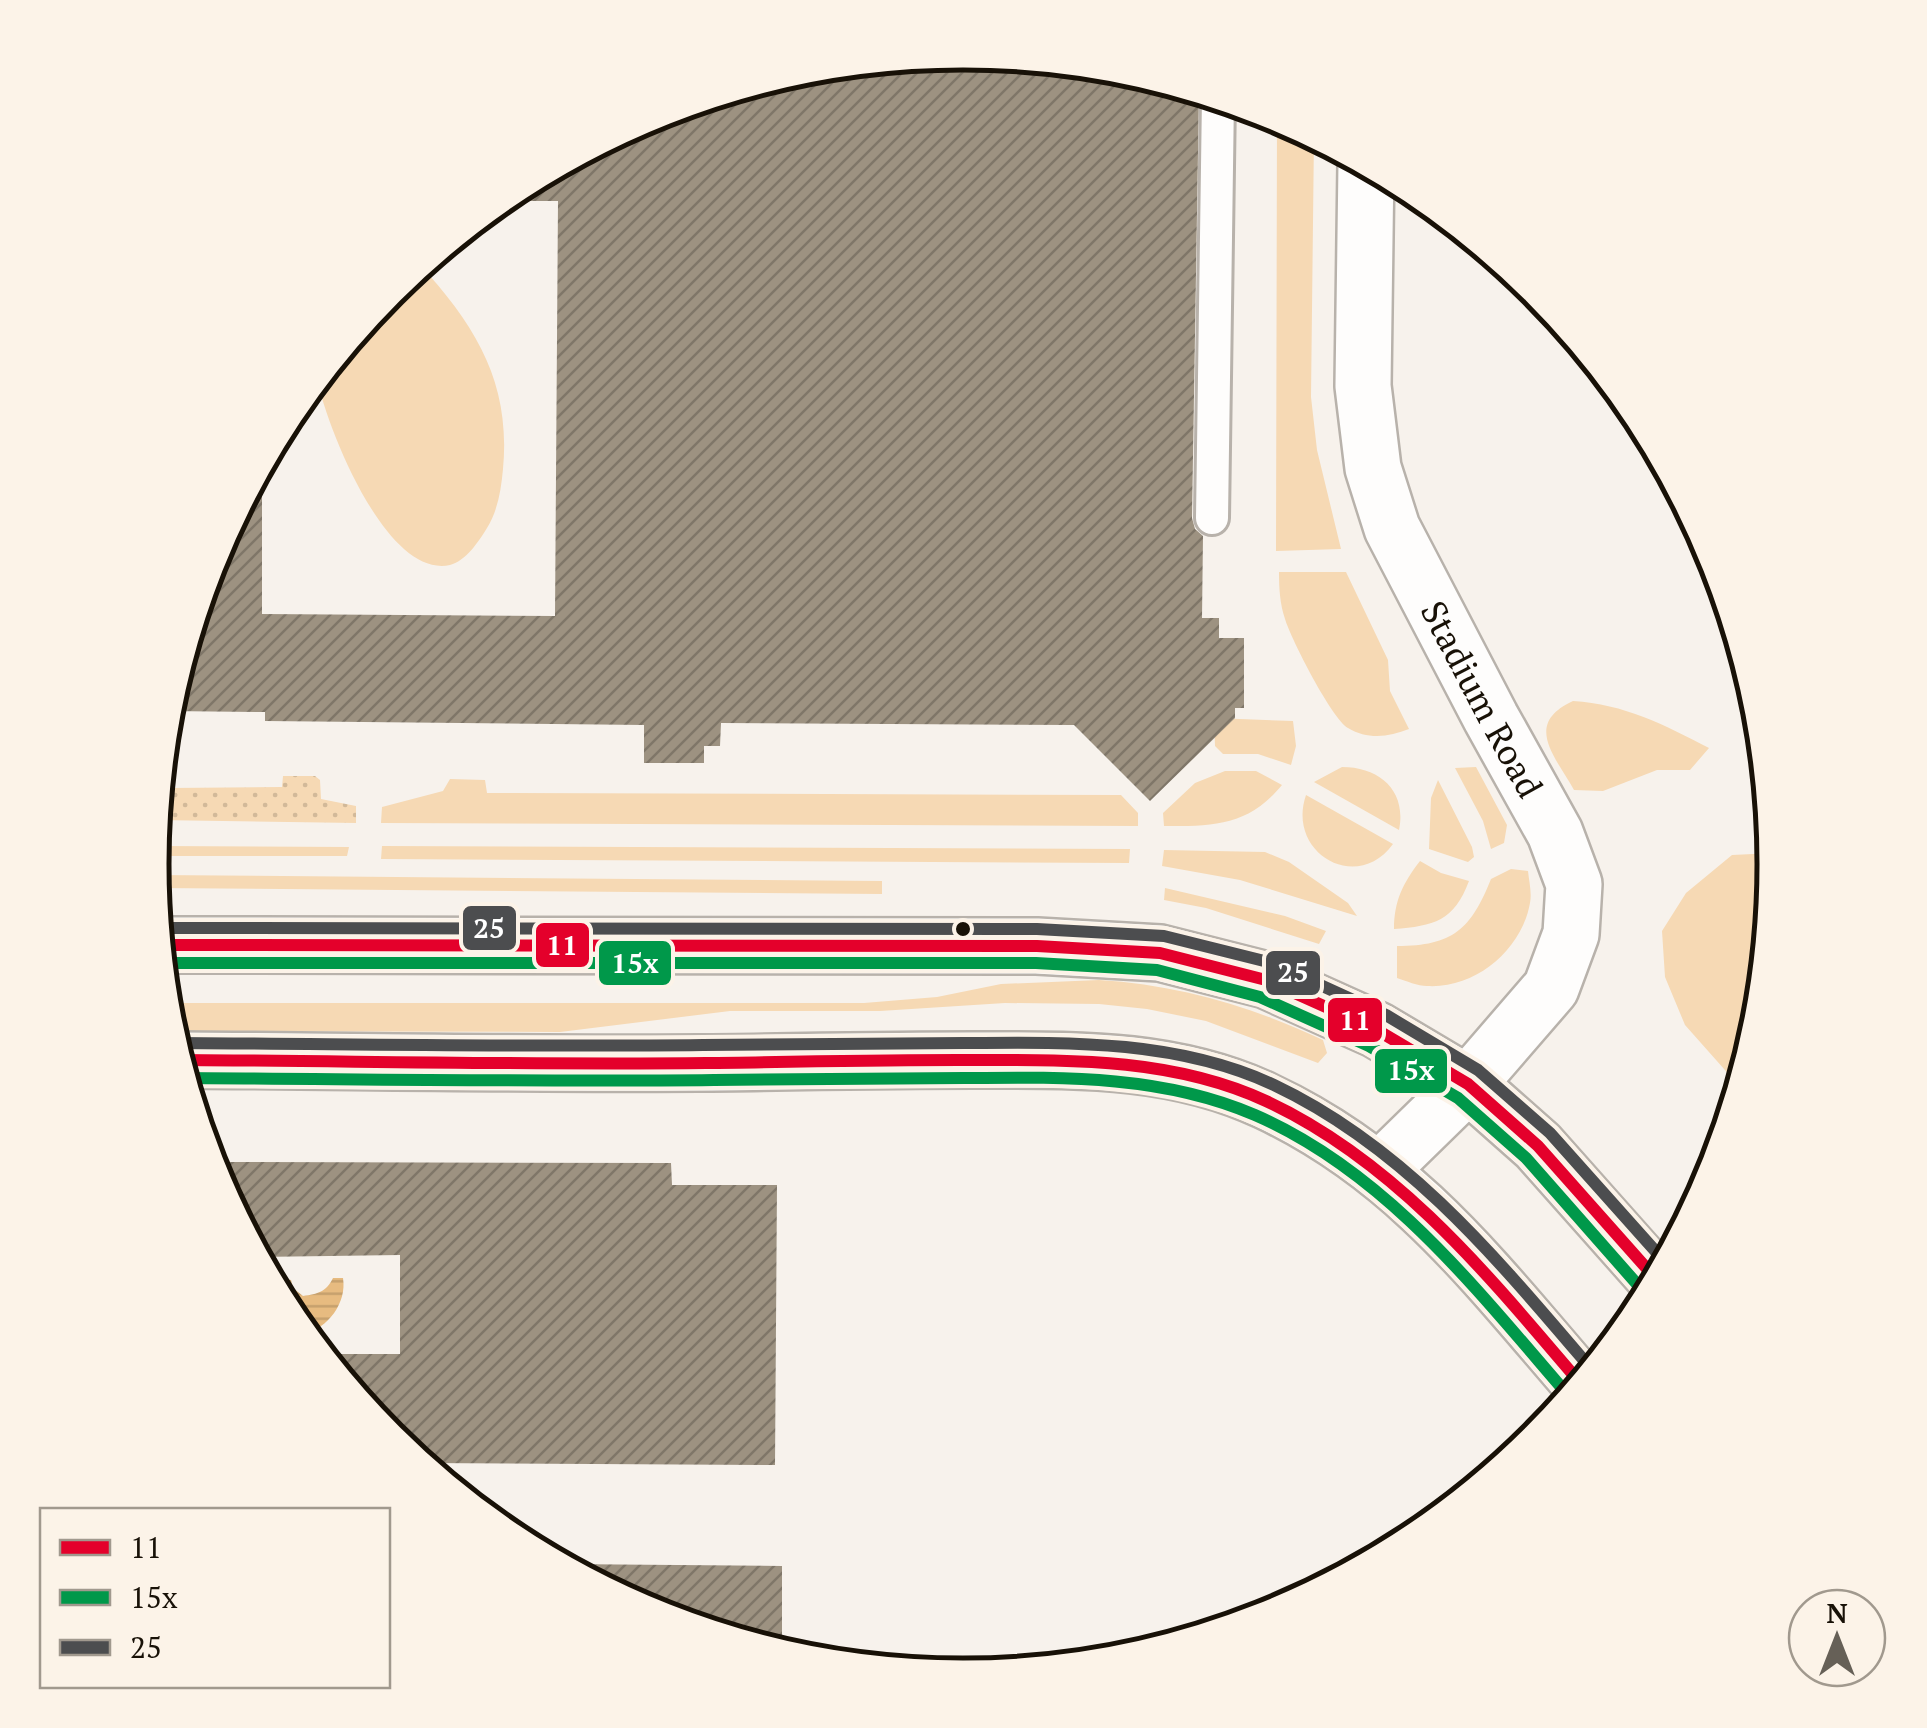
<svg xmlns="http://www.w3.org/2000/svg" width="1927" height="1728" font-family="'PT Serif',serif">
  <defs>
    <pattern id="garden-dots" width="8" height="8" patternUnits="userSpaceOnUse" patternTransform="scale(2.5)"><rect width="8" height="8" fill="#f6d9b4"/><path d="M2 2h.1M6 6h.1" fill="none" stroke="#d2b999" stroke-width="1.8" stroke-linecap="round"/></pattern>
    <pattern id="water-rules" width="6" height="5" patternUnits="userSpaceOnUse" patternTransform="scale(2.5)"><rect width="6" height="5" fill="#e7bb80"/><path d="M0 2.5h6" fill="none" stroke="#c5a06d"/></pattern>
    <pattern id="building-hatch" width="6" height="6" patternUnits="userSpaceOnUse" patternTransform="scale(2.5)"><rect width="6" height="6" fill="#9d9281"/><path d="M-1 1l2-2M0 6l6-6M5 7l2-2" fill="none" stroke="#7f7668"/></pattern>
  </defs>
  <rect width="100%" height="100%" fill="#f7f2ec"/>
  <path fill="#f6d9b4" d="M 1277,116 L 1314,135 L 1311,397 L 1317,450 L 1341,549 L 1276,551 Z
    M 420,265 C 477,327 511,384 503,469 C 501,490 498,510 487,528 C 479,541 466,561 450,565 C 386,579 327,427 317,379 L 390,290 Z
    M 1279,572 L 1346,572 L 1388,660 L 1390,691 L 1409,729 C 1389,737 1368,740 1348,728 C 1332,719 1291,639 1285,619 C 1280,604 1279,589 1279,572 Z
    M 1573,701 C 1624,704 1665,725 1709,748 L 1690,770 L 1657,770 L 1603,791 L 1574,790 C 1555,756 1523,724 1573,701 Z
    M 1214,718 L 1293,721 L 1296,746 L 1291,765 L 1258,754 L 1223,754 L 1215,746 Z
    M 1342,767 C 1380,767 1407,791 1399,830 L 1314,782 Z
    M 1476,767 L 1507,825 L 1504,843 L 1491,849 L 1483,821 L 1455,768 Z
    M 1225,771 L 1256,771 L 1282,785 C 1248,826 1214,826 1164,826 L 1163,813 L 1195,783 Z
    M 450,779 L 485,780 L 487,793 L 1121,795 L 1138,813 L 1138,826 L 381,823 L 382,807 L 443,791 Z
    M 1438,780 L 1472,847 L 1474,857 L 1468,862 L 1429,849 L 1431,798 Z
    M 1306,795 L 1393,844 C 1357,894 1286,853 1306,795 Z
    M 154,845 L 158,846 L 349,847 L 347,856 L 153,856 Z
    M 382,846 L 1130,849 L 1129,863 L 381,859 Z
    M 1164,850 L 1265,852 L 1289,862 L 1348,903 L 1357,916 L 1240,880 L 1162,866 Z
    M 1774,853 L 1759,1023 L 1740,1087 L 1685,1025 L 1665,977 L 1662,931 L 1686,893 L 1732,855 Z
    M 1420,861 L 1441,873 L 1469,881 C 1454,921 1434,926 1394,929 C 1394,901 1403,883 1420,861 Z
    M 1511,869 L 1528,871 C 1529,881 1532,893 1530,903 C 1522,949 1476,989 1427,986 C 1418,986 1406,981 1397,978 L 1397,946 C 1453,946 1471,929 1491,879 Z
    M 153,875 L 882,881 L 882,894 L 154,888 Z
    M 1165,888 L 1285,916 L 1326,931 L 1319,944 L 1206,908 L 1164,900 Z
    M 1099,980 C 1179,985 1251,1006 1323,1040 L 1327,1053 L 1318,1063 L 1206,1021 L 1147,1009 L 1099,1004 L 1005,1003 L 880,1011 L 730,1011 L 560,1032 L 182,1031 L 170,1030 L 166,1003 L 864,1003 L 937,997 L 1001,984 Z"/>
  <path fill="url(#garden-dots)" d="M 161,775 L 169,775 L 170,788 L 282,787 L 283,776 L 315,776 L 320,780 L 321,799 L 356,806 L 356,823 L 156,820 Z"/>
  <path fill="url(#water-rules)" d="M 276,1277 L 291,1280 L 293,1288 L 303,1296 C 318,1294 326,1292 333,1278 L 343,1278 C 347,1303 328,1328 304,1334 L 288,1314 L 270,1280 Z"/>
  <path fill="url(#building-hatch)" d="M 964,52 L 1122,68 L 1199,92 L 1192,518 L 1195,529 L 1203,536 L 1202,618 L 1219,618 L 1219,638 L 1244,638 L 1244,708 L 1235,708 L 1235,718 L 1150,801 L 1074,725 L 721,723 L 720,746 L 704,746 L 704,763 L 644,763 L 644,725 L 265,721 L 265,712 L 167,711 L 214,553 L 262,463 L 262,614 L 555,616 L 558,201 L 498,201 L 513,189 L 653,114 L 806,68 Z
    M 210,1162 L 671,1163 L 672,1185 L 777,1185 L 775,1465 L 421,1463 L 389,1437 L 321,1354 L 400,1354 L 400,1255 L 258,1257 Z
    M 561,1564 L 782,1566 L 782,1653 L 652,1614 Z"/>
  <g fill="none" stroke-linecap="round" stroke-linejoin="round">
    <g stroke="#b8b2ab" stroke-width="38">
      <path id="service" d="M 1212,518 L 1218,97"/>
    </g>
    <g stroke="#b8b2ab" stroke-width="60">
      <g id="tertiary">
        <path id="s1" d="M 1366,163 L 1363,386 L 1373,468 L 1392,528 L 1491,718 L 1555,833 L 1574,884 L 1571,934 L 1551,988 L 1468,1084 L 1380,1170"/>
      </g>
    </g>
    <g stroke="#b8b2ab" stroke-width="60">
      <path id="secondary" d="M 160,945 L 1037,946 L 1160,953 L 1266,980 L 1377,1030 L 1468,1084 L 1538,1146 L 1657,1280
        M 179,1060 C 352,1061 526,1064 699,1063 C 791,1062 882,1060 974,1060 C 1074,1060 1173,1057 1266,1101 C 1405,1166 1484,1272 1581,1384"/>
    </g>
    <use href="#service" stroke="#fefdfc" stroke-width="32"/>
    <use href="#tertiary" stroke="#fefdfc" stroke-width="55"/>
    <use href="#secondary" stroke="#fefdfc" stroke-width="55"/>
    <g stroke="#fcf3e8" stroke-width="20">
      <path id="bus-1" d="M 160,945 L 1037,946 L 1160,953 L 1266,980 L 1377,1030 L 1468,1084 L 1538,1146 L 1657,1280
        M 179,1060 C 355,1061 530,1065 706,1063 C 790,1062 874,1060 958,1060 C 1061,1060 1169,1056 1266,1101 C 1397,1162 1489,1276 1581,1384"/>
    </g>
    <g stroke="#fcf3e8" stroke-width="20">
      <path id="bus-2" d="M 162,963 L 1036,963 L 1157,970 L 1260,997 L 1369,1046 L 1458,1098 L 1526,1158 L 1644,1292
        M 184,1078 C 361,1079 538,1082 714,1080 C 798,1079 881,1078 964,1078 C 1063,1077 1163,1075 1255,1115 C 1386,1172 1477,1290 1568,1395"/>
    </g>
    <g stroke="#fcf3e8" stroke-width="20">
      <path id="bus-3" d="M 160,928 L 1037,929 L 1164,936 L 1272,963 L 1386,1015 L 1478,1070 L 1550,1133 L 1666,1263
        M 179,1043 C 354,1044 528,1047 703,1045 C 790,1045 877,1043 964,1043 C 1069,1042 1178,1040 1274,1085 C 1407,1148 1499,1261 1593,1371"/>
    </g>
    <use href="#bus-1" stroke="#e4002b" stroke-width="12"/>
    <use href="#bus-2" stroke="#00984a" stroke-width="12"/>
    <use href="#bus-3" stroke="#4c4d4f" stroke-width="12"/>
  </g>
  <circle fill="#181107" stroke="#fcf3e8" stroke-width="4" cx="963" cy="929" r="9"/>
  <g text-anchor="middle" dominant-baseline="central" stroke-width="10" stroke-linejoin="round" paint-order="stroke">
    <g font-size="35" fill="#181107" stroke="#fcf3e8">
      <text stroke="none"><textPath href="#s1" startOffset="562">Stadium Road</textPath></text>
    </g>
  </g>
  <path d="M0 0H1927V1728H0ZM169 864a794 794 0 1 1 1588 0a794 794 0 1 1-1588 0Z" fill="#fcf3e8" fill-rule="evenodd"/>
  <path fill="none" stroke="#181107" stroke-width="5" d="M169 864a794 794 0 1 1 1588 0a794 794 0 1 1-1588 0Z"/>
  <g stroke="#fcf3e8" stroke-width="4">
    <rect x="461" y="904" width="57" height="48" rx="10" fill="#4c4d4f"/>
    <rect x="534" y="921" width="57" height="48" rx="10" fill="#e4002b"/>
    <rect x="597" y="939" width="76" height="48" rx="10" fill="#00984a"/>
    <rect x="1264" y="949" width="58" height="48" rx="10" fill="#4c4d4f"/>
    <rect x="1326" y="996" width="58" height="48" rx="10" fill="#e4002b"/>
    <rect x="1373" y="1047" width="76" height="48" rx="10" fill="#00984a"/>
  </g>
  <g font-size="28" text-anchor="middle" font-weight="bold" fill="#fff">
    <text x="489" y="938">25</text>
    <text x="562" y="955">11</text>
    <text x="635" y="973">15x</text>
    <text x="1293" y="982">25</text>
    <text x="1355" y="1030">11</text>
    <text x="1411" y="1080">15x</text>
  </g>
  <rect x="40" y="1508" width="350" height="180" fill="#fcf3e8" stroke="#a1998e" stroke-width="2.5"/>
  <rect x="60" y="1540" width="50" height="15" fill="#e4002b" stroke="#a1998e" stroke-width="2.5"/>
  <text x="130" y="1558" font-size="30" fill="#181107">11</text>
  <rect x="60" y="1590" width="50" height="15" fill="#00984a" stroke="#a1998e" stroke-width="2.5"/>
  <text x="130" y="1608" font-size="30" fill="#181107">15x</text>
  <rect x="60" y="1640" width="50" height="15" fill="#4c4d4f" stroke="#a1998e" stroke-width="2.5"/>
  <text x="130" y="1658" font-size="30" fill="#181107">25</text>
  <g transform="translate(1837 1638)"><circle r="48" fill="#fcf3e8" stroke="#a1998e" stroke-width="2.5"/>
  <path d="M0-8L18 38L0 25L-18 38Z" fill="#666057"/>
  <text y="-15" font-size="28" font-weight="bold" text-anchor="middle" fill="#181107">N</text>
  </g>
</svg>
